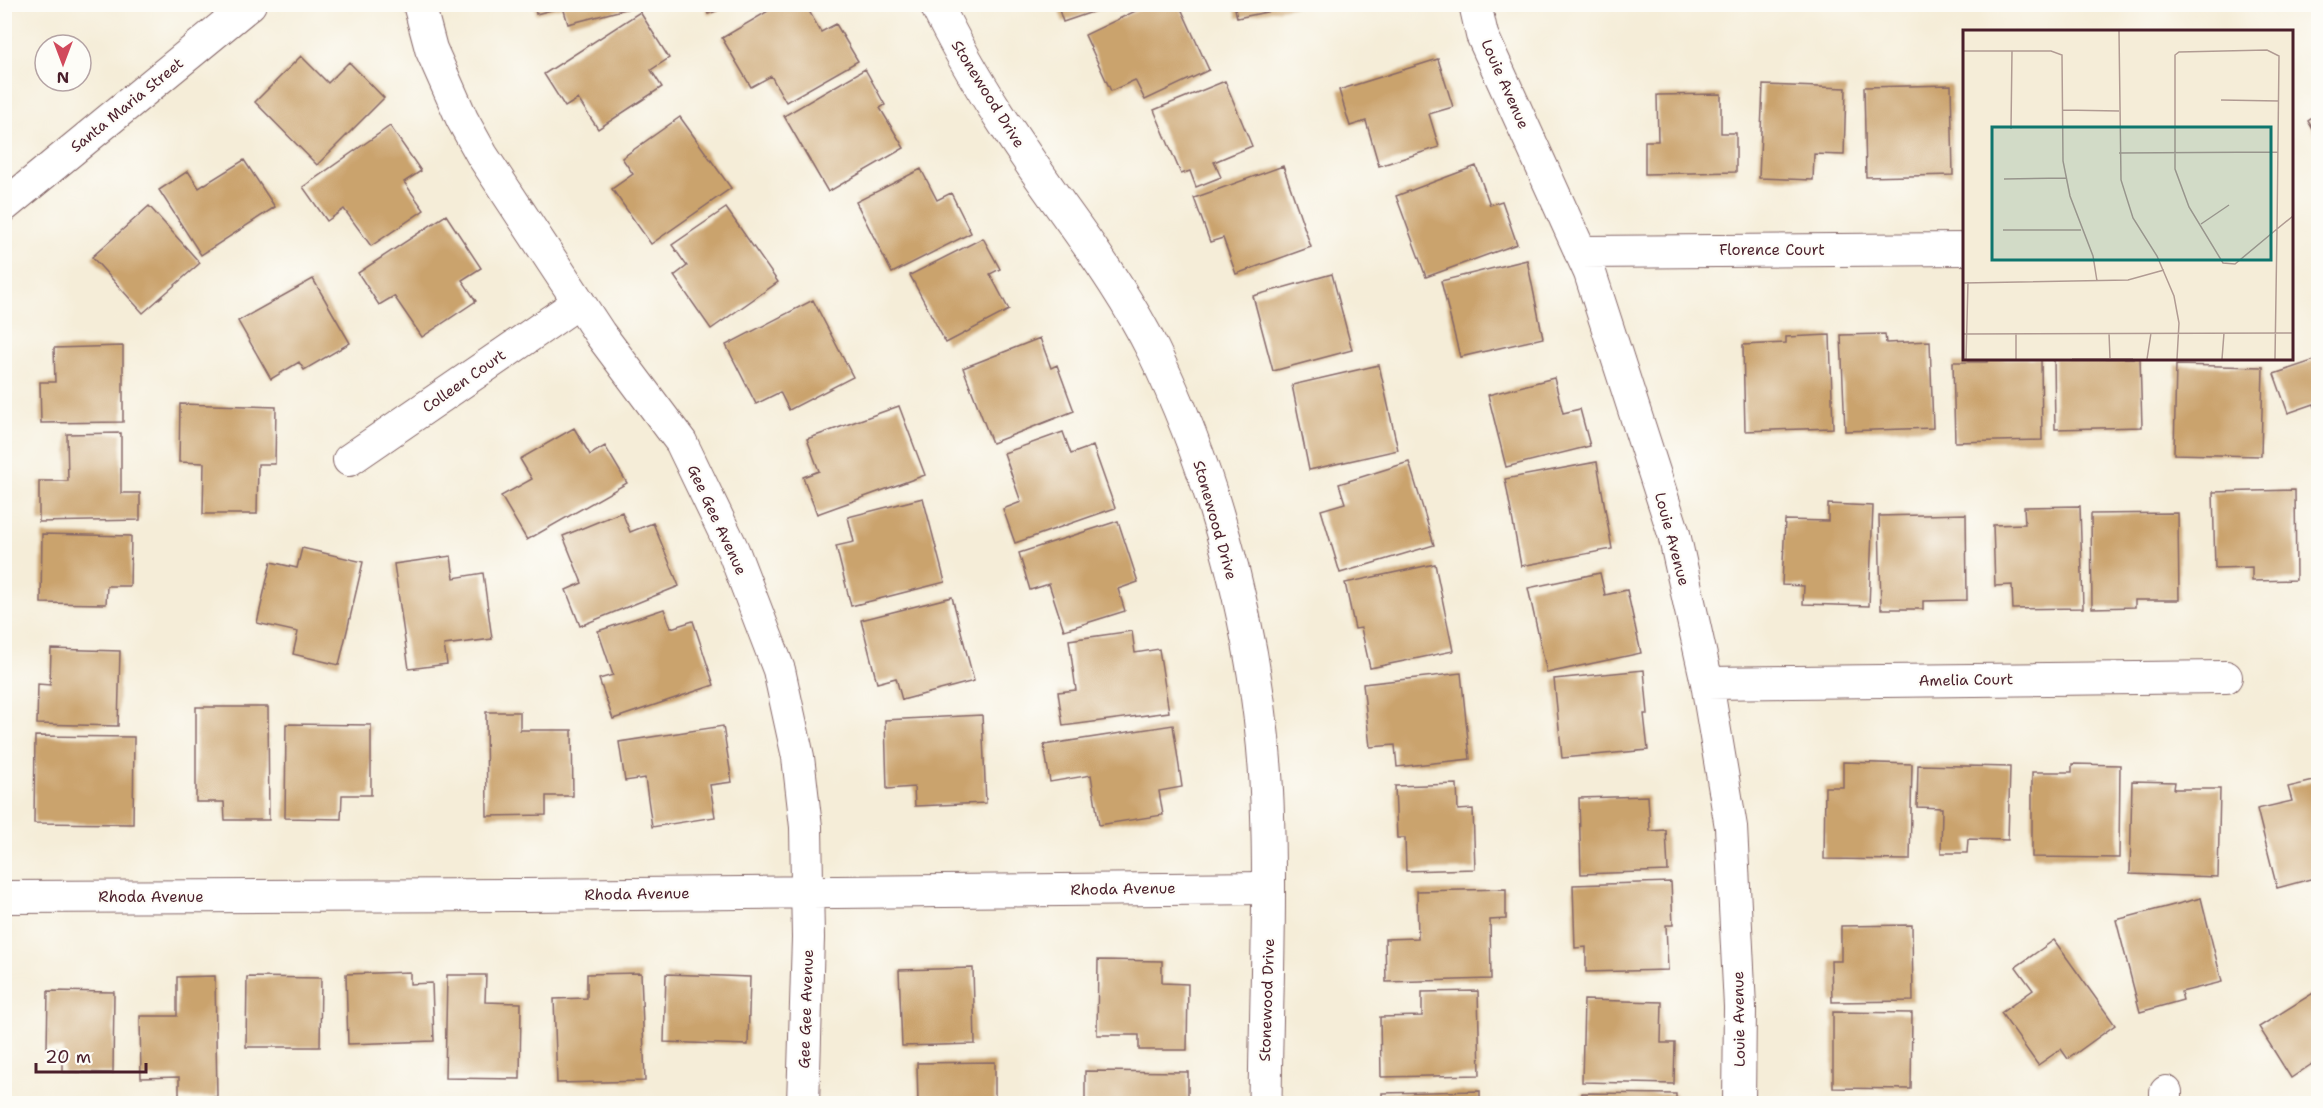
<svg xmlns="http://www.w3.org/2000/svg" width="2323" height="1108" font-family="'Shantell Sans',sans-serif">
  <rect width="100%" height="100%" fill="#fdfcf7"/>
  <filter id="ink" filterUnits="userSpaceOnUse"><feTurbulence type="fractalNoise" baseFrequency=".0167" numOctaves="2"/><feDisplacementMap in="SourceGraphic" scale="12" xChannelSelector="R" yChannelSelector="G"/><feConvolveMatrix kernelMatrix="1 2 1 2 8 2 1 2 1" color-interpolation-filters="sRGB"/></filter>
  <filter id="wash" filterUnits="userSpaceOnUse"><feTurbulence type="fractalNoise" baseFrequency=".008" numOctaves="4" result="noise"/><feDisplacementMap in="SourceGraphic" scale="24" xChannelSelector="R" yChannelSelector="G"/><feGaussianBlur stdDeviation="1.35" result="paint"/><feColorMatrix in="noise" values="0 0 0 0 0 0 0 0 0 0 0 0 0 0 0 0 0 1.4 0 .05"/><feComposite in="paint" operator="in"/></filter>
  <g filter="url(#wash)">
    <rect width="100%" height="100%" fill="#f5edd8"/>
    <g id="blocks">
      <path fill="#caa36d" d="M 534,4 L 629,4 L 630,8 L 568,24 L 563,7 L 536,14 Z
        M 704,4 L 733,4 L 733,5 L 708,14 Z
        M 780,4 L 805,4 L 821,32 L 836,24 L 858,61 L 786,102 L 771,76 L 751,87 L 722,38 Z
        M 1057,4 L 1113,4 L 1113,5 L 1063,22 Z
        M 1150,4 L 1179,4 L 1209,70 L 1145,100 L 1135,80 L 1111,91 L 1085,35 Z
        M 1234,4 L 1296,4 L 1296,6 L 1237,18 Z
        M 640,12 L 669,58 L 651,70 L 662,87 L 598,129 L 578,99 L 565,107 L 544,74 Z
        M 301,56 L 328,83 L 349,62 L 384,98 L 317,165 L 255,102 Z
        M 1438,59 L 1453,107 L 1429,114 L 1439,147 L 1379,166 L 1366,121 L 1350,126 L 1339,90 Z
        M 865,69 L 885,105 L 880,108 L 904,148 L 828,192 L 784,116 Z
        M 1225,81 L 1252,146 L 1214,162 L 1221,177 L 1196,187 L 1190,171 L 1181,174 L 1154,110 Z
        M 1763,85 L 1846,88 L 1844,155 L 1814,154 L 1813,180 L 1759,178 Z
        M 1951,85 L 1953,175 L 1866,177 L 1864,87 Z
        M 1721,94 L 1721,133 L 1736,133 L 1736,172 L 1645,174 L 1645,141 L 1658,141 L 1657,95 Z
        M 2318,114 L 2318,138 L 2308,121 Z
        M 680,117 L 731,188 L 651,244 L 612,189 L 633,174 L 622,158 Z
        M 390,126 L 421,171 L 404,182 L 424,210 L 371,246 L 344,209 L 327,221 L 303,187 Z
        M 244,160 L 275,207 L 201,255 L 159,190 L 188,171 L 199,188 Z
        M 1283,166 L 1311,247 L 1236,274 L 1223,238 L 1210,242 L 1194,198 Z
        M 1476,166 L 1490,205 L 1502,201 L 1517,244 L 1426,277 L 1396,196 Z
        M 921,169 L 937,200 L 951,193 L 971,233 L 892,273 L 856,202 Z
        M 149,206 L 200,263 L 143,313 L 92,257 Z
        M 726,208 L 778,282 L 711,329 L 674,276 L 687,266 L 672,245 Z
        M 446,215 L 481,268 L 462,280 L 476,301 L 422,337 L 394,296 L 379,305 L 358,273 Z
        M 983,238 L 1000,269 L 990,274 L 1009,310 L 946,343 L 910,275 Z
        M 1527,260 L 1543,338 L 1460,357 L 1441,281 Z
        M 1332,274 L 1352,350 L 1273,371 L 1253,296 Z
        M 313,279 L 350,343 L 304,370 L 299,362 L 271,379 L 238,321 Z
        M 813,300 L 853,377 L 789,410 L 780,392 L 756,404 L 726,345 Z
        M 1885,334 L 1886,343 L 1930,341 L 1933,428 L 1845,431 L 1841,335 Z
        M 1830,335 L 1833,428 L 1745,431 L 1743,345 L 1786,343 L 1786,337 Z
        M 1040,338 L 1051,368 L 1057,365 L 1074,411 L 992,443 L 963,368 Z
        M 123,346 L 123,422 L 41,423 L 40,382 L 55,382 L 54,348 Z
        M 1987,358 L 2041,358 L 2042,440 L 1955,442 L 1953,362 L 1987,362 Z
        M 2054,358 L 2140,358 L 2142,427 L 2055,429 Z
        M 2318,359 L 2318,416 L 2314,404 L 2288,413 L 2274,374 Z
        M 1379,365 L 1398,450 L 1309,470 L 1292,385 Z
        M 2176,365 L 2263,367 L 2261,456 L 2174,454 Z
        M 1554,378 L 1563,413 L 1580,409 L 1590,446 L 1506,467 L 1488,395 Z
        M 180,404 L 276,407 L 275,464 L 258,464 L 257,514 L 203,514 L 204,463 L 179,462 Z
        M 899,406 L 925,475 L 817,514 L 803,477 L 819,471 L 807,439 Z
        M 574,428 L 590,455 L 605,446 L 627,483 L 527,540 L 501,496 L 532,479 L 520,459 Z
        M 1063,432 L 1071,454 L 1093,446 L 1115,508 L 1015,543 L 1003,509 L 1021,502 L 1004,453 Z
        M 121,433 L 121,493 L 140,493 L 140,520 L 39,522 L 39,481 L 68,481 L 67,434 Z
        M 1409,462 L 1434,545 L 1340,573 L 1321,510 L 1345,503 L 1339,484 Z
        M 1597,462 L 1612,549 L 1521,566 L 1505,479 Z
        M 2295,490 L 2296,580 L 2252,581 L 2252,567 L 2215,568 L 2213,492 Z
        M 923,498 L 945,582 L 851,606 L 836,546 L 854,542 L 848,517 Z
        M 1828,504 L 1873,506 L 1869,606 L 1803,604 L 1804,586 L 1782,585 L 1785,520 L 1828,521 Z
        M 2080,506 L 2083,608 L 2013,609 L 2012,585 L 1995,586 L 1993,525 L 2025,524 L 2024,507 Z
        M 622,512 L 630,532 L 653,523 L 679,586 L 580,626 L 566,590 L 582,583 L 563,536 Z
        M 2178,513 L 2179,600 L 2135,600 L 2135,607 L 2092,608 L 2091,514 Z
        M 1966,514 L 1967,600 L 1923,601 L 1923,609 L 1881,609 L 1879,516 Z
        M 1118,521 L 1138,582 L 1118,589 L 1125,611 L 1064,630 L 1049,584 L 1030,590 L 1019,553 Z
        M 42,534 L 131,536 L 130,586 L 107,586 L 106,604 L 41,603 Z
        M 302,548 L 363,562 L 339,665 L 293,654 L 298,632 L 257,623 L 271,562 L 297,568 Z
        M 451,556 L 454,578 L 483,573 L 492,639 L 444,645 L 447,664 L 409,669 L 394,564 Z
        M 1435,564 L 1453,651 L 1370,668 L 1361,628 L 1355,629 L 1345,583 Z
        M 1600,573 L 1605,595 L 1627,590 L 1641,653 L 1547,673 L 1528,588 Z
        M 952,597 L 974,681 L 902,700 L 896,678 L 877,683 L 861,620 Z
        M 664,609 L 671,628 L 693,621 L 714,685 L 613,719 L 599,679 L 613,675 L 598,631 Z
        M 1132,631 L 1135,653 L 1159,649 L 1169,712 L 1063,726 L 1058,692 L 1076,690 L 1069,640 Z
        M 51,649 L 120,651 L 118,726 L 37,724 L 38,684 L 50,685 Z
        M 1644,670 L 1648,714 L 1644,714 L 1648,750 L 1562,758 L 1554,679 Z
        M 1461,673 L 1470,759 L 1397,767 L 1395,745 L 1370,747 L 1363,684 Z
        M 196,707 L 268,707 L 269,820 L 225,820 L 224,802 L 196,802 Z
        M 486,712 L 520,712 L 520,730 L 572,730 L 573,796 L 546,796 L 546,815 L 487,816 Z
        M 982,715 L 986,803 L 915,806 L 914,787 L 887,789 L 885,720 Z
        M 286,724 L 371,725 L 371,795 L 342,795 L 341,819 L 285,818 Z
        M 1173,725 L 1182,787 L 1159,791 L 1163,815 L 1099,825 L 1091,775 L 1050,782 L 1044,745 Z
        M 723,726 L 732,782 L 710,785 L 715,817 L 652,827 L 645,778 L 625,781 L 619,742 Z
        M 35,736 L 134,737 L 133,824 L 34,823 Z
        M 1843,762 L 1912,764 L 1910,860 L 1824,859 L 1825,787 L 1843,787 Z
        M 2072,764 L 2120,765 L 2119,858 L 2032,857 L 2032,772 L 2072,772 Z
        M 1918,765 L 2010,767 L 2008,840 L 1968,839 L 1967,853 L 1941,853 L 1942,808 L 1917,807 Z
        M 2318,780 L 2318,877 L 2277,888 L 2257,809 L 2292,801 L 2288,787 Z
        M 2132,781 L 2175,782 L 2174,789 L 2220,789 L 2218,877 L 2130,874 Z
        M 1457,784 L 1458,810 L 1473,809 L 1475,869 L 1406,871 L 1405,838 L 1397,838 L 1395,786 Z
        M 1648,796 L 1650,831 L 1666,830 L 1668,871 L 1581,874 L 1579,798 Z
        M 1671,882 L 1673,925 L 1666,925 L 1668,970 L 1586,972 L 1586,947 L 1575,948 L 1573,885 Z
        M 1506,889 L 1506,919 L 1490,920 L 1491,979 L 1386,982 L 1385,939 L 1418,938 L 1417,891 Z
        M 2201,898 L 2222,982 L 2181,992 L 2183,1000 L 2140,1012 L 2116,920 Z
        M 1912,925 L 1913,1001 L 1832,1002 L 1831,961 L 1841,961 L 1841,926 Z
        M 2054,940 L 2115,1025 L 2068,1059 L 2061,1049 L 2038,1065 L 2001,1013 L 2033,990 L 2016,967 Z
        M 1098,960 L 1162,961 L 1162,983 L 1188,984 L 1187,1050 L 1139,1050 L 1139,1035 L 1097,1035 Z
        M 973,968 L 975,1044 L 902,1046 L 899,970 Z
        M 410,972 L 410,984 L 432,983 L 434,1041 L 348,1044 L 346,974 Z
        M 641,973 L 645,1081 L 557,1083 L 554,999 L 587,998 L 587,974 Z
        M 666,974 L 750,977 L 748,1045 L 664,1042 Z
        M 447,975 L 486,975 L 485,1002 L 521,1003 L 520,1079 L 445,1078 Z
        M 215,976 L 217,1097 L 179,1098 L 179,1077 L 141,1078 L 140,1016 L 177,1016 L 177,977 Z
        M 247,977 L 321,978 L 320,1047 L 246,1047 Z
        M 2318,990 L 2318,1075 L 2312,1064 L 2291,1078 L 2259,1027 Z
        M 48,991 L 114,992 L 113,1073 L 63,1072 L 63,1049 L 47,1048 Z
        M 1478,991 L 1480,1075 L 1381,1077 L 1380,1017 L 1422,1016 L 1422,992 Z
        M 1584,1000 L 1662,1002 L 1661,1043 L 1675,1043 L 1674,1084 L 1582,1082 Z
        M 1833,1012 L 1912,1013 L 1911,1089 L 1833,1088 Z
        M 995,1062 L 995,1104 L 918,1104 L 917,1063 Z
        M 1085,1071 L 1188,1072 L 1188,1104 L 1085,1104 Z
        M 1480,1091 L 1480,1104 L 1382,1104 L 1382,1093 Z
        M 1582,1093 L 1676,1094 L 1676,1104 L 1581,1104 Z"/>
    </g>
  </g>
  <g filter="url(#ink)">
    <use href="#blocks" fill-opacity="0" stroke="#866768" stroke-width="1.5"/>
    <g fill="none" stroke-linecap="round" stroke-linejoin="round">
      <g stroke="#866768" stroke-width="34">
        <path id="minor" d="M 419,4 L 431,49 L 462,119 L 482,155 L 600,334 L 681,442 L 733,550 L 779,670 L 798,757 L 806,827 L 808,938 L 803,1104
          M 1475,4 L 1482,35 L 1590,273 L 1674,534 L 1707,683 L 1731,827 L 1740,1007 L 1739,1104
          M 4,206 L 250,4
          M 1580,252 L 1964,249
          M 349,460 L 579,302
          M 1707,683 L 2226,677
          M 4,897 L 523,895 L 1269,888
          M 2166,1104 L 2166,1092"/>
      </g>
      <g stroke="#866768" stroke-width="35">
        <path id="tertiary" d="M 936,4 C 973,81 1022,152 1071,220 C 1101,262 1130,304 1153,350 C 1219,484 1261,652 1267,801 C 1271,902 1266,1003 1265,1104"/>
      </g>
      <use href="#minor" stroke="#fff" stroke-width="32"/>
      <use href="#tertiary" stroke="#fff" stroke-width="33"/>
    </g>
  </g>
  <g text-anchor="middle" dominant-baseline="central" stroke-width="4.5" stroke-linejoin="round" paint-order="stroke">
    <g font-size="15" fill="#4a1f2b" stroke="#fdfcf7">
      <text transform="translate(1505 84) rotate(66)">Louie Avenue</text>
      <text transform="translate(988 94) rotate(58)">Stonewood Drive</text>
      <text transform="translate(127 105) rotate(-39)">Santa Maria Street</text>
      <text x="1772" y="250">Florence Court</text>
      <text transform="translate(464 381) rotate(-35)">Colleen Court</text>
      <text transform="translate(717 520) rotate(65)">Gee Gee Avenue</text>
      <text transform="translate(1215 520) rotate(74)">Stonewood Drive</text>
      <text transform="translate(1672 539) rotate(75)">Louie Avenue</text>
      <text transform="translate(1966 680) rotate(-1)">Amelia Court</text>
      <text transform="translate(1123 889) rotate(-1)">Rhoda Avenue</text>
      <text transform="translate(637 894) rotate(-1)">Rhoda Avenue</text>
      <text x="151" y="897">Rhoda Avenue</text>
      <text transform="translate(1267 1000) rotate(-88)">Stonewood Drive</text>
      <text transform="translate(806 1009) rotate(-88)">Gee Gee Avenue</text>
      <text transform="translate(1739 1019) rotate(-91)">Louie Avenue</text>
    </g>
  </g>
  <g transform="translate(1963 30)">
    <rect width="330" height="330" fill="#f5edd8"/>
    <path fill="none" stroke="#b19b93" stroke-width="1.5" d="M 156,1 L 158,150 L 170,188 L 194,226 L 211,266 L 216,293 L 214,329M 0,21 L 88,21 L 99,25 L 100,131 L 107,166 L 130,226 L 134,251M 258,70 L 316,71M 100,80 L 156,81M 48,99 L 49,21M 156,123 L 315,122M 41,149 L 103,148M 238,194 L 266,175M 40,200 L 118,200M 0,253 L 165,250 L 201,240M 53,303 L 53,329M 146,303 L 147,328M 0,304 L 330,303M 3,329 L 5,252M 109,329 L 170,329M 184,329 L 188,303M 259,329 L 261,303M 312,329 L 314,199 L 316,26 L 304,20 L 216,22 L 212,25 L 212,139 L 226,177 L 260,233 L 272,234 L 314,199 L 330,186"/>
    <path fill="#0f766e" fill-opacity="0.15" stroke="#0f766e" stroke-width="3" d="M 29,97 L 308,97 L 308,230 L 29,230 Z"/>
    <rect width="330" height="330" fill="none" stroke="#4a1f2b" stroke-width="3"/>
  </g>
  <rect width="2323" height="1108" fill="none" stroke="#fdfcf7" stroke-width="24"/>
  <g transform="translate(63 63) rotate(180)"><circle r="28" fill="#fdfcf7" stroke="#b5a4a5" stroke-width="1.5"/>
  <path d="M0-4.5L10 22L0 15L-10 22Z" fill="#d1495b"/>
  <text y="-9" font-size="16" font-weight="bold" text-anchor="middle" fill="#4a1f2b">N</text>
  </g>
  <path d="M36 1063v9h110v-9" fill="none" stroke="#4a1f2b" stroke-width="3"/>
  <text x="45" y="1063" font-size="18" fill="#4a1f2b" stroke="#fdfcf7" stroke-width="4.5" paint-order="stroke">20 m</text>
</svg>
